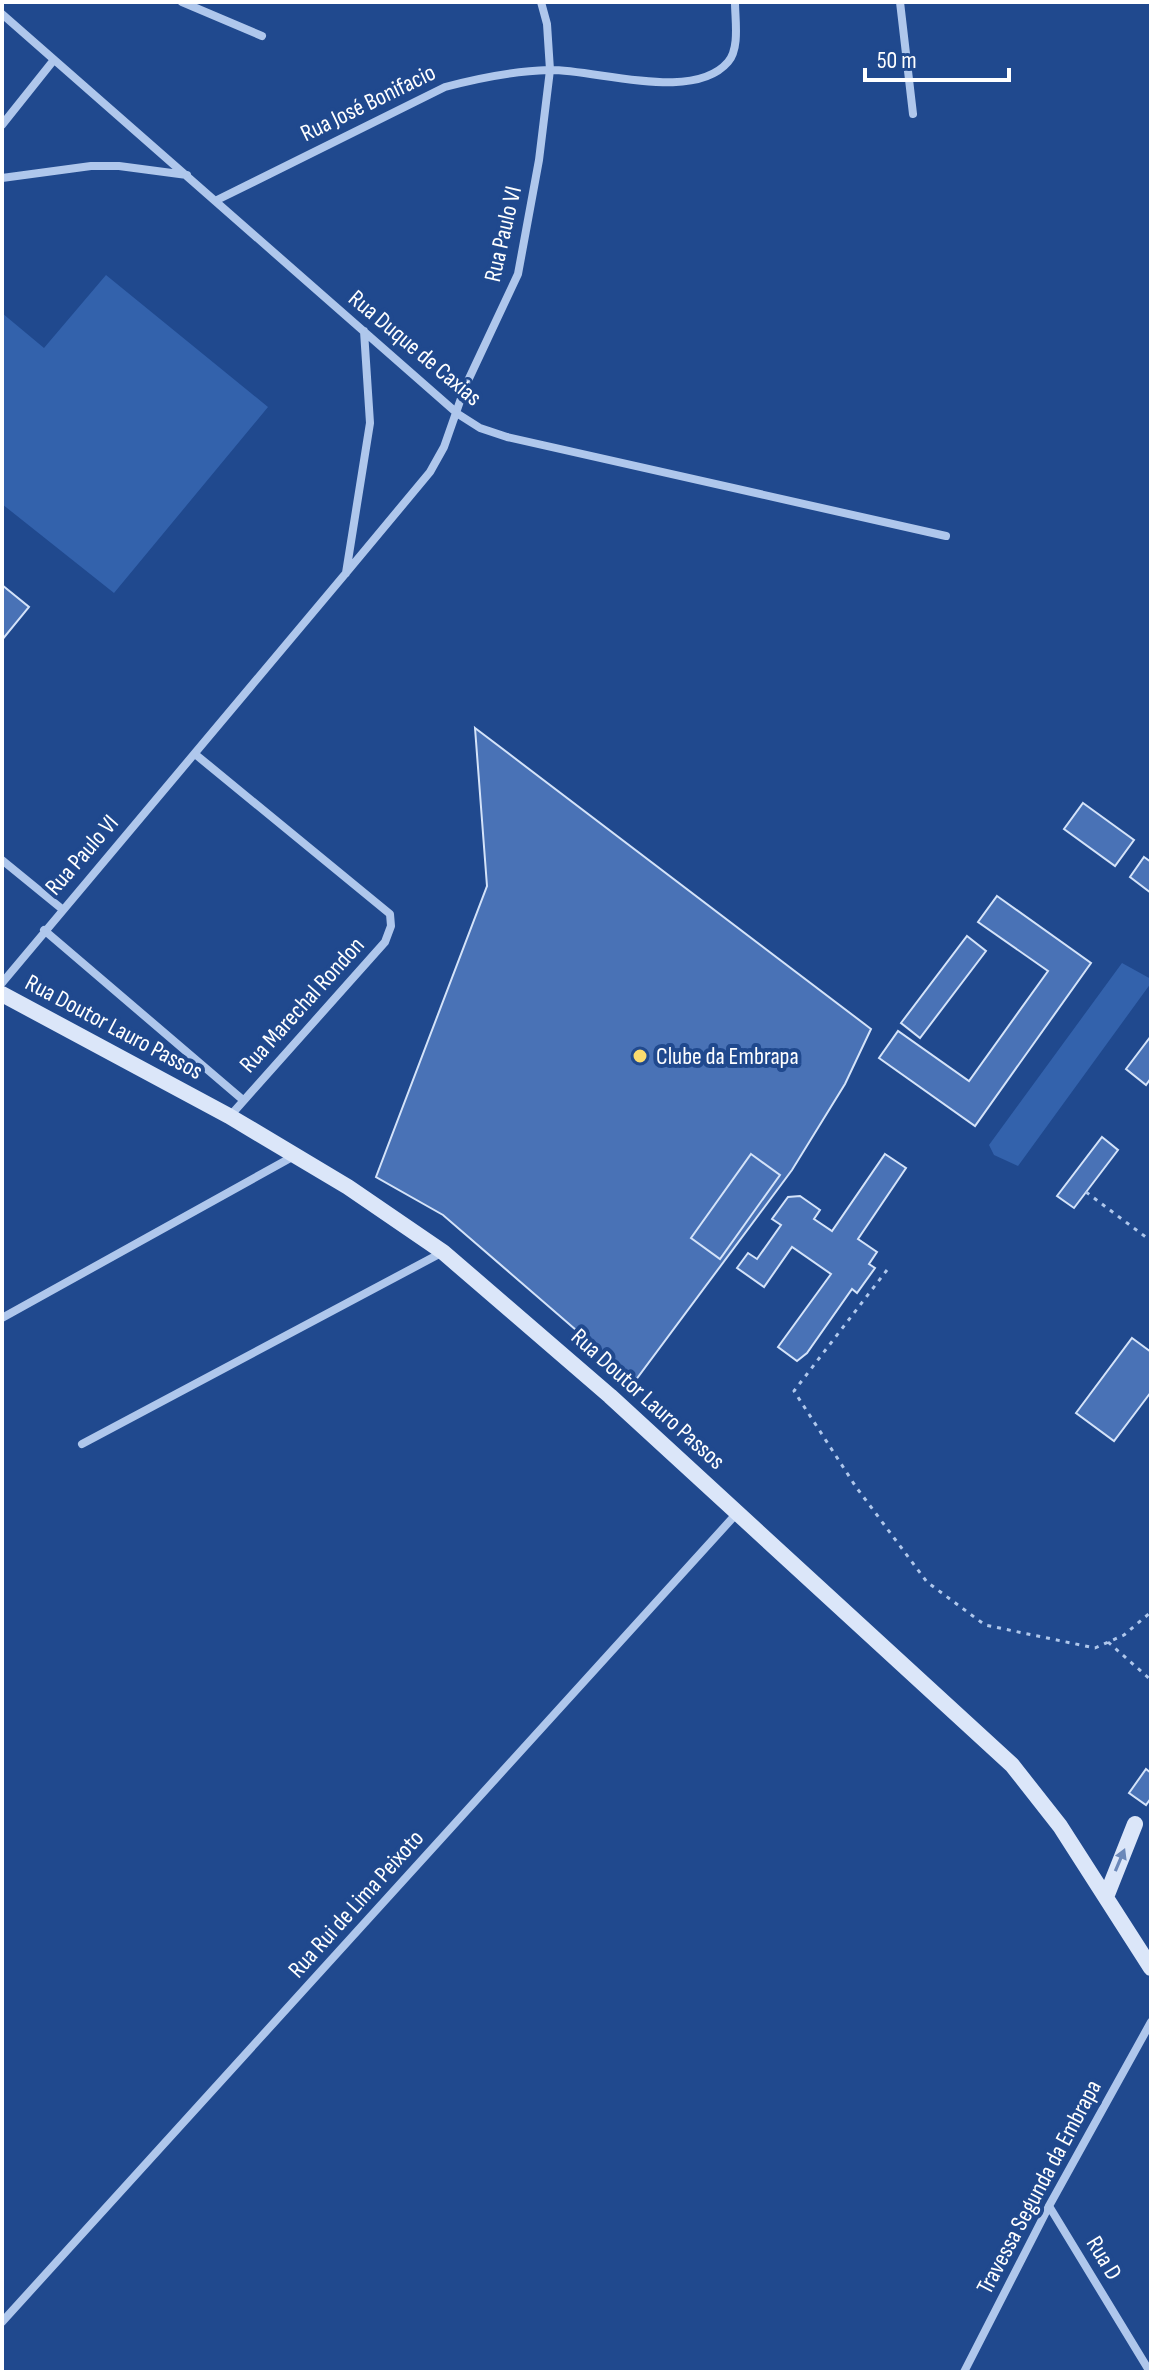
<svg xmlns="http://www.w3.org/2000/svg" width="1153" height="2374" font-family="'Sofia Sans Condensed',sans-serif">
  <rect width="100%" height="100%" fill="#20498e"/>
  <path fill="#3362ac" d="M 106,275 L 268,407 L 114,593 L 2,504 L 2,313 L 44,348 Z
    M 1122,963 L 1151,979 L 1151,983 L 1018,1166 L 994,1155 L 989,1145 Z"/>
  <path fill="#4972b6" stroke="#d4e3f9" stroke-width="2" d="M 2,585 L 29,607 L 2,640 Z
    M 475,728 L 871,1029 L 845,1084 L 792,1170 L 635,1381 L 443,1215 L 376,1177 L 487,886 Z
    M 1083,803 L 1134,840 L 1115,866 L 1064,829 Z
    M 1144,857 L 1151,862 L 1151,893 L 1130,877 Z
    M 997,896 L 1091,963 L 975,1126 L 879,1058 L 898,1031 L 969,1081 L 1048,971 L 978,922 Z
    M 967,936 L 986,951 L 920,1038 L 901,1023 Z
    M 1151,1036 L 1151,1078 L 1146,1085 L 1126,1069 Z
    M 1102,1137 L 1118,1150 L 1074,1208 L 1057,1196 Z
    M 751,1154 L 780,1175 L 720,1259 L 691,1238 Z
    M 885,1154 L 906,1168 L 858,1239 L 877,1252 L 869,1264 L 875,1268 L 857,1293 L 852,1289 L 807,1353 L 797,1361 L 778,1347 L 831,1274 L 792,1247 L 764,1287 L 737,1268 L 748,1253 L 757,1259 L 781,1225 L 772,1219 L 788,1197 L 800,1196 L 820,1210 L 814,1219 L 832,1231 Z
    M 1132,1338 L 1151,1352 L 1151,1392 L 1114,1441 L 1076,1413 Z
    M 1146,1769 L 1151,1773 L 1151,1798 L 1146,1805 L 1129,1793 Z"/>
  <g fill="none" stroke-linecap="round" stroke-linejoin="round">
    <path stroke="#afc7ec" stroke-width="3" stroke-dasharray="4 6" stroke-linecap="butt" d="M 1086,1192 L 1151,1241
      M 887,1270 L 794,1391 L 856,1487 L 927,1582 L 985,1625 L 1095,1648 L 1124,1635 L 1151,1612
      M 1108,1642 L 1151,1680"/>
    <path stroke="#afc7ec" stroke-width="8" d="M 182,2 L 262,36
      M 900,2 L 913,114
      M 2,14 L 458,414 L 480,428 L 507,437 L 946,536
      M 2,125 L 53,61
      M 2,178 L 91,166 L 119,166 L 187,175
      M 217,200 L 445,87 C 479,78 514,71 549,70 C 596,69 693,103 728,62 C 740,48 735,20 735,2
      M 346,573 L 370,423 L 364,331
      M 195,754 L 390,914 L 391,926 L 385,942 L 230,1116
      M 2,860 L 62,909
      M 44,930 L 243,1100
      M 2,983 L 346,573 L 430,472 L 444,447 L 465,387 L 518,274 L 539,160 L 550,70 L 547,24 L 541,2
      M 2,1318 L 294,1156
      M 82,1444 L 443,1252
      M 1049,2206 L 1150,2372
      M 2,2322 L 738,1512
      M 964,2372 L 1049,2206 L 1151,2022"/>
    <path stroke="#dbe6f9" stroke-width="16" d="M 2,994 L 229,1116 L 348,1187 L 443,1252 L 610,1396 L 1012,1765 L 1060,1826 L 1151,1968
      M 1106,1897 L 1135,1824"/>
  </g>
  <defs><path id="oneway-solid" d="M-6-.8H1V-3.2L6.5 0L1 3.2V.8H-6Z" transform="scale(2)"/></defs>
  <use fill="#6b88b9" href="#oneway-solid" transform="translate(1120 1860) rotate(-67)"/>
  <circle fill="#fadb6f" stroke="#20498e" stroke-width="3" cx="640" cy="1056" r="8"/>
  <g text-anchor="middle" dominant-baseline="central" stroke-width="8" stroke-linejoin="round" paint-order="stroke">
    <g font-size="24" fill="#fff" stroke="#20498e">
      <text transform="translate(368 103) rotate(-26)">Rua José Bonifacio</text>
      <text transform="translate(503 234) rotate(-77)">Rua Paulo VI</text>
      <text transform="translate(415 348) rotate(40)">Rua Duque de Caxias</text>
      <text transform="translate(82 855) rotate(-49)">Rua Paulo VI</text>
      <text transform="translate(302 1005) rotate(-48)">Rua Marechal Rondon</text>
      <text transform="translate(114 1027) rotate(28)">Rua Doutor Lauro Passos</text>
      <text transform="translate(648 1399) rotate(42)">Rua Doutor Lauro Passos</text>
      <text transform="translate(356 1904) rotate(-48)">Rua Rui de Lima Peixoto</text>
      <text transform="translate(1039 2187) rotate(-62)">Travessa Segunda da Embrapa</text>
      <text transform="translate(1104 2258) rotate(59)">Rua D</text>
    </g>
    <g font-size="24" fill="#fff" stroke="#20498e" text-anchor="start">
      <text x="656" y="1056">Clube da Embrapa</text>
    </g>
  </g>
  <rect width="1153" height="2374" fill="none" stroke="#ffffff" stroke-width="8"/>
  <path d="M865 68v12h144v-12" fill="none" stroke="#ffffff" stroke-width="4"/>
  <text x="877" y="68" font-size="24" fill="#ffffff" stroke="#20498e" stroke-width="6" paint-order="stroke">50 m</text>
</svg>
